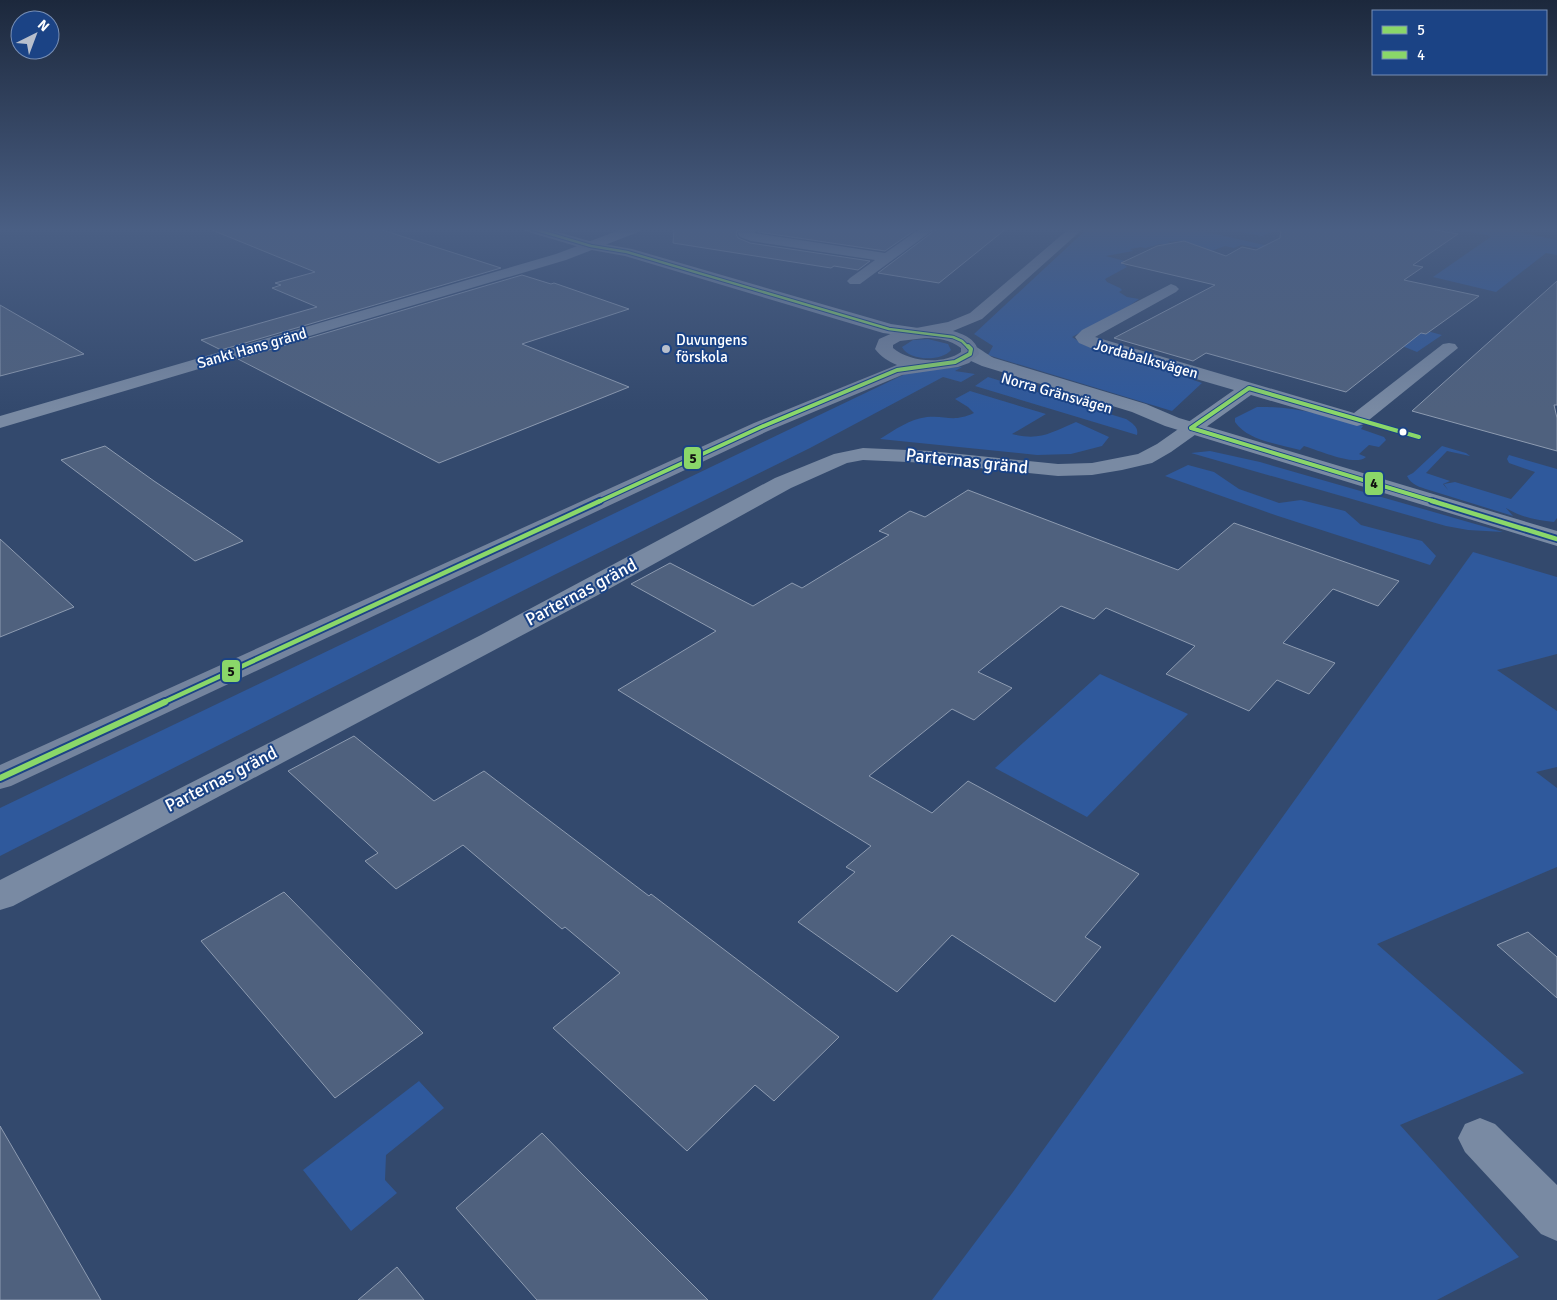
<svg xmlns="http://www.w3.org/2000/svg" width="1557" height="1300" font-family="Signika,sans-serif">
  <rect width="100%" height="100%" fill="#33496d"/>
  <path fill="#2f599c" d="M 1088,228 L 1177,228 L 1220,235 L 1278,248 L 1276,251 L 1241,245 L 1234,248 L 1225,246 L 1206,253 C 1192,243 1186,239 1168,242 L 1171,244 L 1160,244 L 1145,248 L 1141,247 L 1130,249 L 1133,251 L 1106,256 L 1125,261 L 1122,263 L 1127,267 L 1105,279 L 1107,282 L 1120,288 L 1122,290 L 1119,292 L 1127,297 L 1139,299 L 1129,306 L 1072,337 L 1084,345 L 1145,363 L 1202,383 L 1172,411 L 988,355 L 993,346 L 974,334 Z
    M 1218,228 L 1282,228 L 1262,236 Z
    M 1448,228 L 1498,228 L 1557,240 L 1557,255 L 1546,253 L 1496,292 L 1433,277 L 1492,236 Z
    M 1349,310 L 1442,335 L 1417,352 L 1332,317 Z
    M 928,339 L 948,344 L 951,350 C 941,362 909,361 902,347 L 913,340 Z
    M 962,367 L 955,371 L 975,374 L 961,382 L 943,377 L 810,448 L 554,575 L 0,856 L 0,808 L 905,374 L 933,369 Z
    M 988,377 L 1126,419 C 1132,423 1139,427 1137,435 L 975,386 Z
    M 970,391 L 1046,414 L 1012,434 C 1040,441 1050,433 1076,422 L 1109,437 L 1102,446 L 1071,454 L 1037,455 L 880,439 C 895,430 909,419 927,417 C 947,415 952,423 974,413 L 968,407 L 955,399 Z
    M 1257,407 C 1295,406 1328,416 1363,426 L 1361,429 L 1384,437 L 1386,440 L 1379,447 L 1369,445 L 1359,454 L 1366,457 C 1355,467 1318,450 1304,446 L 1300,450 C 1279,444 1248,441 1235,422 L 1235,418 Z
    M 1442,446 L 1466,453 L 1470,456 L 1447,451 L 1426,473 L 1450,481 L 1443,484 L 1448,490 L 1444,484 L 1455,482 L 1511,499 L 1535,472 L 1509,463 L 1507,459 L 1509,455 L 1557,469 L 1557,518 L 1554,522 C 1535,520 1521,517 1506,508 L 1513,516 L 1429,490 C 1420,487 1411,485 1407,476 L 1413,473 Z
    M 1210,451 L 1260,462 L 1503,532 L 1468,530 L 1446,526 L 1191,453 Z
    M 1188,465 L 1214,472 L 1239,489 L 1279,503 L 1301,500 L 1345,511 L 1361,525 L 1422,541 L 1436,556 L 1430,565 L 1278,516 L 1165,476 Z
    M 1473,552 L 1557,577 L 1557,654 L 1497,670 L 1557,711 L 1557,767 L 1536,772 L 1557,788 L 1557,867 L 1377,944 L 1524,1073 L 1400,1125 L 1519,1257 L 1437,1300 L 932,1300 L 1013,1192 Z
    M 1100,674 L 1188,714 L 1087,817 L 995,768 Z
    M 419,1081 L 444,1108 L 386,1155 L 385,1180 L 397,1193 L 351,1231 L 303,1170 Z"/>
  <path fill="#4f617e" stroke="#8d9bb1" d="M 207,228 L 376,228 L 501,268 L 221,350 L 201,340 L 317,307 L 272,288 L 281,285 L 275,283 L 315,272 Z
    M 674,228 L 738,228 L 736,234 L 738,238 L 750,243 L 870,261 L 858,270 L 834,266 L 831,268 L 673,243 Z
    M 761,228 L 918,228 L 885,251 L 758,232 Z
    M 938,228 L 1007,228 L 939,283 L 878,273 Z
    M 1281,228 L 1423,228 L 1458,234 L 1413,265 L 1423,267 L 1404,280 L 1479,296 L 1426,334 L 1421,333 L 1346,392 L 1206,353 L 1193,361 L 1114,338 L 1215,285 L 1121,263 L 1157,246 L 1184,241 L 1226,256 L 1242,247 L 1256,250 L 1280,238 Z
    M 522,275 L 551,284 L 554,283 L 629,309 L 522,344 L 629,387 L 439,463 L 238,359 Z
    M 1557,281 L 1557,405 L 1554,405 L 1557,418 L 1557,451 L 1412,411 Z
    M 0,305 L 52,335 L 84,354 L 0,376 Z
    M 105,446 L 154,481 L 243,541 L 195,561 L 61,460 Z
    M 968,490 L 1178,570 L 1234,523 L 1399,581 L 1378,606 L 1333,589 L 1283,643 L 1335,663 L 1309,694 L 1277,680 L 1249,711 L 1166,674 L 1195,646 L 1106,608 L 1094,619 L 1061,606 L 978,672 L 1012,688 L 974,720 L 952,709 L 869,776 L 932,813 L 968,781 L 1139,874 L 1085,937 L 1101,947 L 1055,1002 L 952,935 L 897,992 L 798,922 L 855,872 L 846,867 L 871,846 L 618,690 L 716,631 L 631,584 L 670,563 L 753,606 L 792,583 L 802,588 L 889,535 L 879,531 L 910,511 L 925,517 Z
    M 0,539 L 74,607 L 0,637 Z
    M 354,736 L 434,801 L 484,771 L 649,896 L 651,894 L 839,1037 L 774,1101 L 755,1085 L 687,1151 L 553,1028 L 620,973 L 565,927 L 562,929 L 463,845 L 396,889 L 365,861 L 378,853 L 288,771 Z
    M 284,892 L 423,1033 L 335,1098 L 201,941 Z
    M 1528,932 L 1557,957 L 1557,998 L 1497,945 Z
    M 0,1126 L 56,1222 L 101,1300 L 0,1300 Z
    M 542,1133 L 581,1173 L 708,1300 L 537,1300 L 456,1208 Z
    M 397,1267 L 424,1300 L 358,1300 Z"/>
  <g fill="none" stroke-linecap="round" stroke-linejoin="round">
    <path fill="#798aa3" fill-rule="evenodd" d="M 625,228 L 643,228 L 641,231 L 566,260 L 0,428 L 0,416 L 556,254 Z
      M 743,228 L 759,228 L 754,233 L 885,253 L 921,228 L 936,228 L 860,284 L 850,284 L 847,281 L 850,278 L 875,260 L 751,241 L 740,237 L 738,234 L 739,229 Z
      M 1171,284 L 1176,286 L 1179,289 L 1176,292 L 1095,337 L 1354,413 L 1443,344 L 1449,343 L 1455,344 L 1458,348 L 1364,424 L 1357,426 L 1350,424 L 1251,395 L 1171,452 L 1152,463 L 1122,470 L 1092,475 L 1058,476 L 930,463 L 863,460 L 847,463 L 791,488 L 598,595 L 13,906 L 0,910 L 0,880 L 481,635 L 775,478 L 834,454 L 863,448 L 930,451 L 1058,464 L 1092,463 L 1138,454 L 1157,444 L 1234,390 L 1093,349 L 1079,343 L 1075,337 L 1082,330 Z
      M 1480,1118 L 1495,1124 L 1557,1185 L 1557,1241 L 1541,1234 L 1465,1152 L 1458,1138 L 1465,1124 Z"/>
    <path fill="#798aa3" fill-rule="evenodd" d="M 523,228 L 543,228 L 593,242 L 632,249 L 891,324 L 925,329 L 927,333 L 925,337 L 919,338 L 883,333 L 625,256 L 586,249 L 525,231 Z
      M 971,345 C 979,347 986,354 994,358 L 1146,404 L 1179,418 L 1557,531 L 1557,546 L 1165,426 L 1132,412 L 982,366 L 971,361 L 962,350 L 965,346 Z"/>
    <path fill="#74849e" fill-rule="evenodd" d="M 1070,228 L 1084,228 L 982,319 L 953,331 C 966,335 977,340 979,354 L 969,363 L 958,367 L 902,375 L 768,431 L 11,786 L 0,789 L 0,765 L 754,423 L 897,365 C 888,361 881,357 875,349 L 879,339 L 895,332 L 948,322 L 970,313 ZM 925,338 C 939,338 950,340 961,348 L 961,352 C 943,365 909,362 893,348 L 893,345 L 900,341 Z"/>
    <g stroke="#1b4385" stroke-width="4.5">
      <path id="bus-1-far3" d="M 530,228 L 591,246 L 627,252 L 889,329 L 953,337 L 962,341 L 969,348"/>
    </g>
    <g stroke="#1b4385" stroke-width="6">
      <path id="bus-1-far2" d="M 598,502 L 761,427 L 897,370 L 955,362 L 970,354 L 971,349 L 968,346"/>
    </g>
    <g stroke="#1b4385" stroke-width="8">
      <path id="bus-1-far1" d="M 162,703 L 600,501"/>
    </g>
    <g stroke="#1b4385" stroke-width="10">
      <path id="bus-1" d="M 0,778 L 165,702"/>
    </g>
    <g stroke="#1b4385" stroke-width="6">
      <path id="bus-2-far1" d="M 1191,428 L 1436,502
        M 1191,428 L 1249,388 L 1419,437"/>
    </g>
    <g stroke="#1b4385" stroke-width="8">
      <path id="bus-2" d="M 1432,501 L 1557,539"/>
    </g>
    <use href="#bus-1-far3" stroke="#8ad769" stroke-width="2.5"/>
    <use href="#bus-1-far2" stroke="#8ad769" stroke-width="4"/>
    <use href="#bus-1-far1" stroke="#8ad769" stroke-width="4.5"/>
    <use href="#bus-1" stroke="#8ad769" stroke-width="6"/>
    <use href="#bus-2-far1" stroke="#8ad769" stroke-width="4"/>
    <use href="#bus-2" stroke="#8ad769" stroke-width="4.5"/>
  </g>
  <linearGradient id="sky" x2="0" y2="1"><stop stop-color="#1c283c"/><stop offset="0.56" stop-color="#4a5f84"/><stop offset="1" stop-color="#4a5f84" stop-opacity="0"/></linearGradient>
  <rect width="1557" height="410" fill="url(#sky)"/>
  <circle fill="#b8bfcc" stroke="#1b4385" stroke-width="2" cx="666" cy="349" r="5"/>
  <circle fill="#fff" stroke="#1b4385" stroke-width="2" cx="1403" cy="432" r="4.5"/>
  <g text-anchor="middle" dominant-baseline="central" stroke-width="4" stroke-linejoin="round" paint-order="stroke">
    <g font-size="15" fill="#fff" stroke="#1b4385" text-anchor="start">
      <text x="676" y="340">Duvungens<tspan x="676" dy="17">förskola</tspan></text>
    </g>
    <g font-size="15" fill="#fff" stroke="#1b4385">
      <text transform="translate(252 348) rotate(-16)">Sankt Hans gränd</text>
      <text transform="translate(1146 359) rotate(16)">Jordabalksvägen</text>
      <text transform="translate(1057 393) rotate(16)">Norra Gränsvägen</text>
    </g>
    <g font-size="18" fill="#fff" stroke="#1b4385">
      <text transform="translate(967 461) rotate(6)">Parternas gränd</text>
      <text transform="translate(581 592) rotate(-28)">Parternas gränd</text>
      <text transform="translate(221 779) rotate(-27)">Parternas gränd</text>
    </g>
  </g>
  <g stroke="#1b4385" stroke-width="2">
    <rect x="683" y="446" width="19" height="24" rx="5" fill="#8ad769"/>
    <rect x="1364" y="471" width="20" height="25" rx="5" fill="#8ad769"/>
    <rect x="221" y="659" width="20" height="24" rx="5" fill="#8ad769"/>
  </g>
  <g font-size="14" text-anchor="middle" font-weight="bold" fill="#111">
    <text x="693" y="463">5</text>
    <text x="1374" y="488">4</text>
    <text x="231" y="676">5</text>
  </g>
  <rect x="1372" y="10" width="175" height="65" fill="#1b4385" stroke="#768eb6"/>
  <rect x="1382" y="26" width="25" height="8" fill="#8ad769" stroke="#768eb6"/>
  <text x="1417" y="35" font-size="15" fill="#ffffff">5</text>
  <rect x="1382" y="51" width="25" height="8" fill="#8ad769" stroke="#768eb6"/>
  <text x="1417" y="60" font-size="15" fill="#ffffff">4</text>
  <g transform="translate(35 35) rotate(42)"><circle r="24" fill="#1b4385" stroke="#768eb6"/>
  <path d="M0-4L9 19L0 12L-9 19Z" fill="#b8bfcc"/>
  <text y="-8" font-size="14" font-weight="bold" text-anchor="middle" fill="#ffffff">N</text>
  </g>
</svg>
